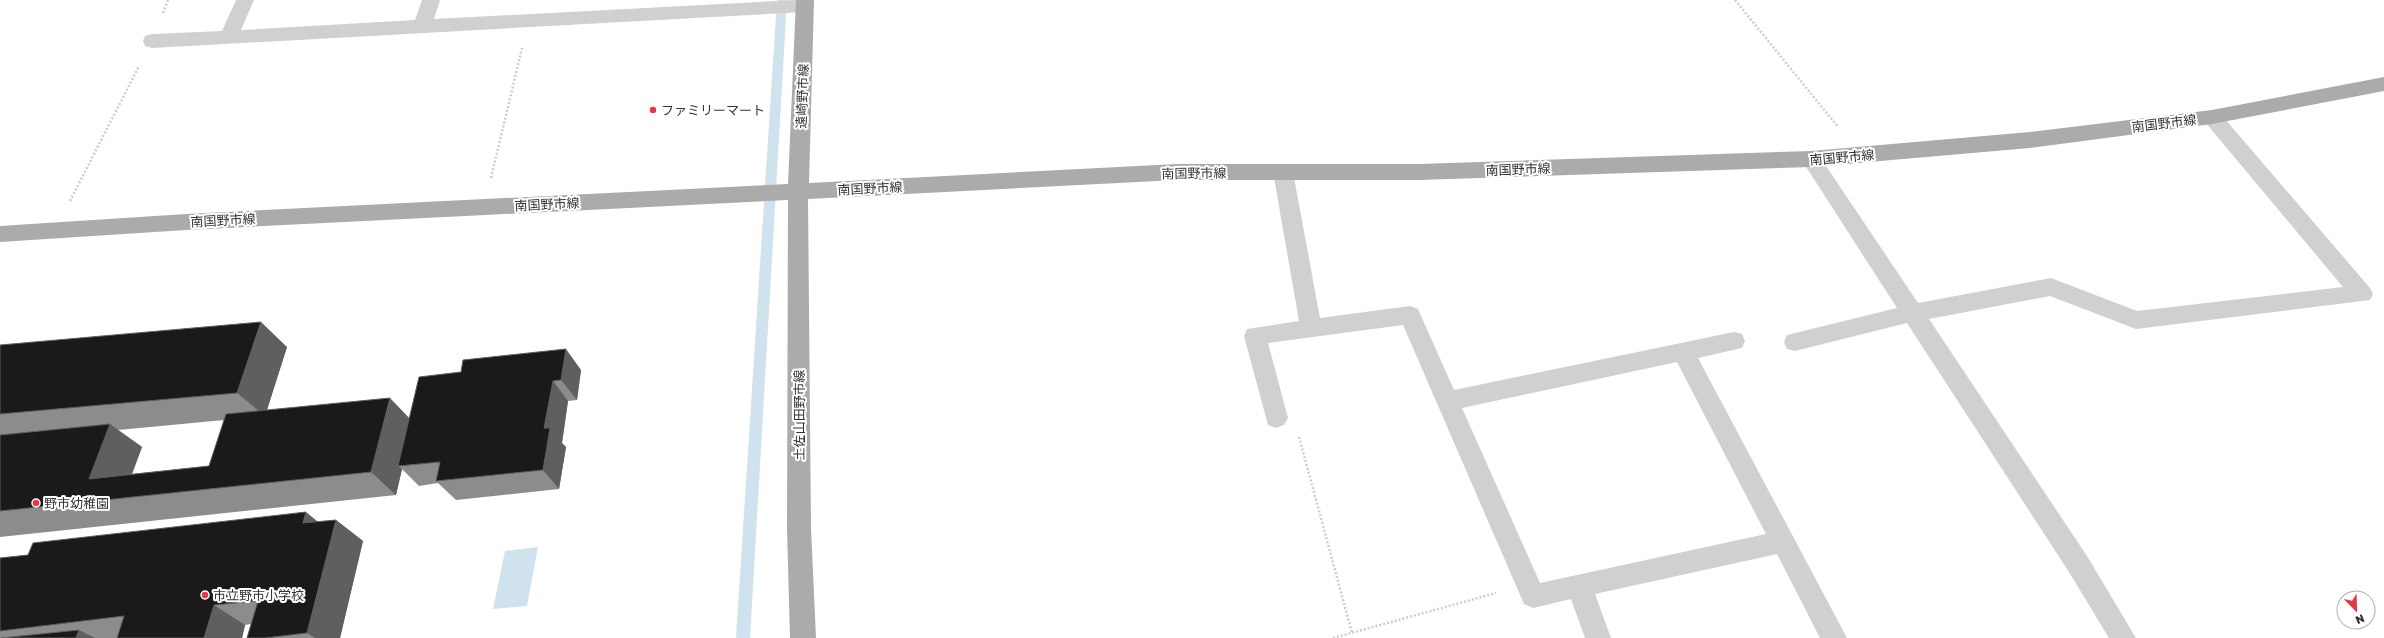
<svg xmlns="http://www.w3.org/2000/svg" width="2384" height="638" font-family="'Golos Text','Noto Sans JP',sans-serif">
  <rect width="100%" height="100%" fill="#fff"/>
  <path fill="#cfe2ee" d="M 538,547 L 527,606 L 493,609 L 505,551 Z"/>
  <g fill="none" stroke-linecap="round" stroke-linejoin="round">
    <path fill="#cfe2ee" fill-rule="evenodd" d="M 777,0 L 787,0 L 750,638 L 736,638 Z"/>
    <path stroke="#cdcdcd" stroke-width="2.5" stroke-dasharray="2 2" stroke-linecap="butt" d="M 1735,0 L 1838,127
      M 163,13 L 168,0
      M 491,178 L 522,48
      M 70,201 L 139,66
      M 1299,437 L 1352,633
      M 1333,638 L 1496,593"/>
    <path fill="#d0d0d0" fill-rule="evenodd" d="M 236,0 L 254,0 L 241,30 L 415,20 L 422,0 L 440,0 L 434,19 L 797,0 L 812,1 L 814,6 L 812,11 L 805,12 L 152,48 L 145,46 L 143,41 L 145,36 L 152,34 L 222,31 Z
      M 2212,110 L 2219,112 L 2370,288 L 2373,294 L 2370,300 L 2136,329 L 2050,296 L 1929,319 L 2087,556 L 2136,638 L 2109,638 L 2069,572 L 1907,323 L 1795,351 L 1787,349 L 1784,342 L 1787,335 L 1897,308 L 1801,159 L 1804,154 L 1811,151 L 1818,154 L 1918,303 L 2051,278 L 2137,311 L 2343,287 L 2205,122 L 2202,117 L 2205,112 Z
      M 1283,164 L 1290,166 L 1293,172 L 1320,318 L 1410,306 L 1418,309 L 1454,390 L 1734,332 L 1742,334 L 1745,341 L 1742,348 L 1698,358 L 1847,638 L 1820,638 L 1777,554 L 1595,594 L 1611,638 L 1585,638 L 1571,599 L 1533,608 L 1524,604 L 1403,325 L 1268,343 L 1288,418 L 1284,425 L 1276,428 L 1268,425 L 1244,336 L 1247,329 L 1299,321 L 1273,172 L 1276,166 ZM 1677,362 L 1766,534 L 1540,583 L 1462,408 Z"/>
    <path fill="#ababab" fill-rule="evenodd" d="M 796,0 L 814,0 L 809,183 L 1177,164 L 1418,164 L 1811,151 L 2030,132 L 2212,110 L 2384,77 L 2384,91 L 2212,124 L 2030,148 L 1811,167 L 1418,180 L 1177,180 L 808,199 L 811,528 L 816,638 L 790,638 L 787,528 L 788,200 L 186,230 L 0,242 L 0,226 L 186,214 L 788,184 Z"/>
  </g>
  <path fill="#8c8c8c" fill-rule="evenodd" d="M 0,345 L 287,347 L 267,410 L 410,418 L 581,370 L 577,400 L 568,401 L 562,443 L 566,447 L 559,489 L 456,500 L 438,483 L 419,486 L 402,469 L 396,495 L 0,537 ZM 224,420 L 209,466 L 132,474 L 142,447 L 118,430 Z
    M 336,520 L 363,541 L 340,638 L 247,638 L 251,624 L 245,625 L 242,638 L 0,638 L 0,558 Z"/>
  <path fill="#5f5f5f" d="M 261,322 L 287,347 L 265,416 L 237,393 Z
    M 566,349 L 581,370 L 577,400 L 561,380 Z
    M 553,381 L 568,401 L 562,443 L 566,447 L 559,489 L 543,470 L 544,428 Z
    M 390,398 L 413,422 L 398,466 L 402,469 L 396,495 L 371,472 Z
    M 110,424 L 142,447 L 123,498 L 89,479 Z
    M 306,512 L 333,534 L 336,520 L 363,541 L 340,638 L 315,638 L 307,633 L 303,523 Z
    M 214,605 L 245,625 L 242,638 L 204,638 Z
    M 79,630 L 95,638 L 76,638 Z"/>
  <path fill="#1a1a1a" stroke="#5f5f5f" d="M 261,322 L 237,393 L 0,414 L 0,345 Z
    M 566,349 L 561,380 L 553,381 L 544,428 L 550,428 L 543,470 L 436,481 L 440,462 L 398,466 L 419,377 L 461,372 L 463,360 Z
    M 390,398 L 371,472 L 0,511 L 0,435 L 110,424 L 89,479 L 209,466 L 226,414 Z
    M 306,512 L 303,523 L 336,520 L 307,633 L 265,638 L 247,638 L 258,601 L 214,605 L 204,638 L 117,638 L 124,616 L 0,631 L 0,558 L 28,555 L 33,543 Z
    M 79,630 L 76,638 L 1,638 Z"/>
  <g fill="#e63946" stroke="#fff" stroke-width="1.5">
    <circle cx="653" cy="110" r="4"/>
    <circle cx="36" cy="503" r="4"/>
    <circle cx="205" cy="595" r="4"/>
  </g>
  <g text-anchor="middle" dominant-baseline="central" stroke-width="4" stroke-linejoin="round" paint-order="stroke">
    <g font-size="13" fill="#333" stroke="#fff">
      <text transform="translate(802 96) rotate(-88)">遠崎野市線</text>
      <text transform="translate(2164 123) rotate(-7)">南国野市線</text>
      <text transform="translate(1842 157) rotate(-5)">南国野市線</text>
      <text transform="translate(1518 169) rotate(-2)">南国野市線</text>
      <text transform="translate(1194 173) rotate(-1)">南国野市線</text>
      <text transform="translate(870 188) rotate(-3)">南国野市線</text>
      <text transform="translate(547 204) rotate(-3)">南国野市線</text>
      <text transform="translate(223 220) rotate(-3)">南国野市線</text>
      <text transform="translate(799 415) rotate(-90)">土佐山田野市線</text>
    </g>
    <g font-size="13" fill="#333" stroke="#fff" text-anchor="start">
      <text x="661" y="110">ファミリーマート</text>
      <text x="44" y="503">野市幼稚園</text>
      <text x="213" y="595">市立野市小学校</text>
    </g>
  </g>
  <g transform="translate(2356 610) rotate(157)"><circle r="19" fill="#ffffff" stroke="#adadad"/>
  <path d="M0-3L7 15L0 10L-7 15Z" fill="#e63946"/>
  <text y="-6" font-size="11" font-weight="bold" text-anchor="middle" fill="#333333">N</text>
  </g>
</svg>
